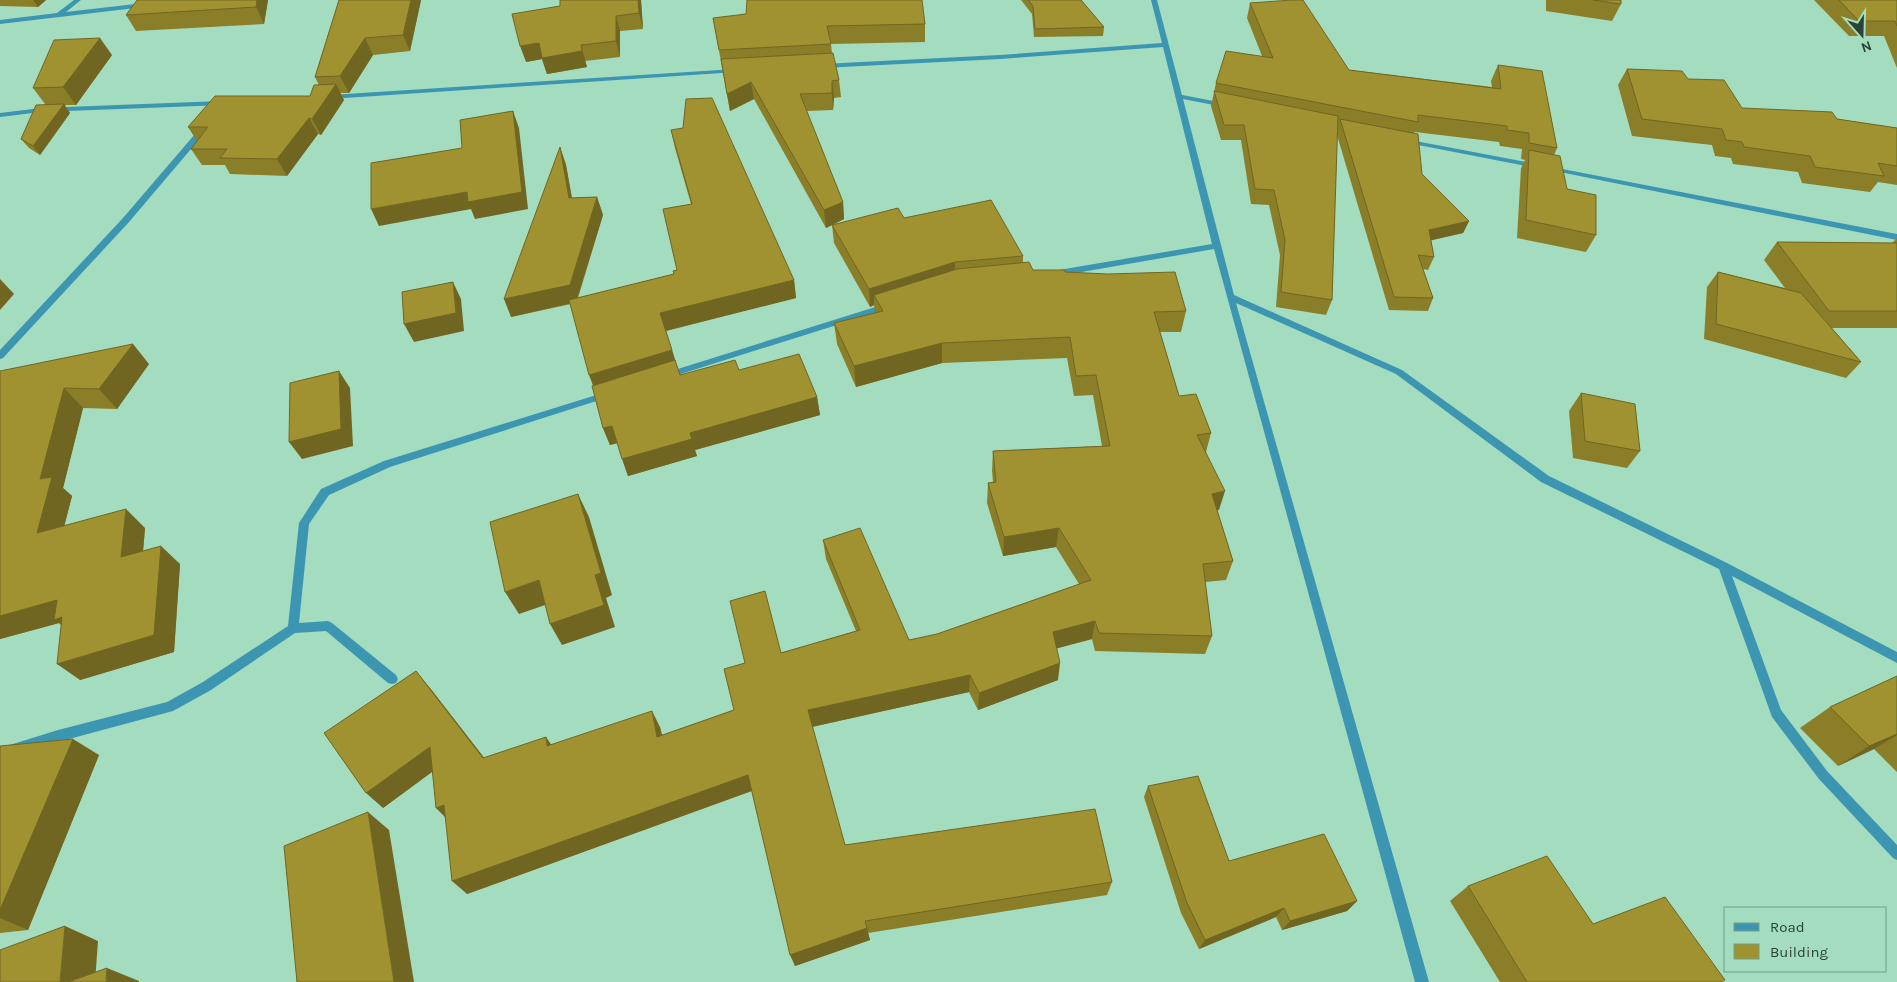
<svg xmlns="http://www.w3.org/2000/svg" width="1897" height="982" font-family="Karla,sans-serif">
  <rect width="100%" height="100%" fill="#a3dcbe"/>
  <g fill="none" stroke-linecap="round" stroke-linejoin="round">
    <path fill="#3c96b1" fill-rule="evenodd" d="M 74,0 L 81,0 L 66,12 L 144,3 L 147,5 L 144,7 L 0,24 L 0,20 L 57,13 Z
      M 1151,0 L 1157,0 L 1182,95 L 1224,103 L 1228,105 L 1224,107 L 1183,99 L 1234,295 L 1402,370 L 1549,476 L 1727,563 L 1897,652 L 1897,663 L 1732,576 L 1781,710 L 1827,771 L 1897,845 L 1897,860 L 1893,858 L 1819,779 L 1772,717 L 1719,569 L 1541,482 L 1396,374 L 1236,303 L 1429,982 L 1415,982 L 1214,249 L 1053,277 L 1049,274 L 1053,271 L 1212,244 L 1163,47 L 1000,59 L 822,68 L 819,66 L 822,64 L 1000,55 L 1162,43 Z
      M 735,69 L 738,71 L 737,72 L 330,99 L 326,97 L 330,95 Z
      M 221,101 L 225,103 L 224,105 L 41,112 L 0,117 L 0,113 L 41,108 Z
      M 201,127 L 208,129 L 129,222 L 3,358 L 0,359 L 0,350 L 123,218 Z
      M 1405,139 L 1536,164 L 1540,166 L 1536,168 L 1408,143 L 1404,141 Z
      M 1547,166 L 1897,234 L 1897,240 L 1550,170 L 1547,170 Z
      M 888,303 L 891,304 L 892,306 L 891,308 L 668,378 L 663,375 L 665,373 Z
      M 606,392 L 611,395 L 609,397 L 390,467 L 329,495 L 309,524 L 299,623 L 328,621 L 332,623 L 396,675 L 398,679 L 396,683 L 392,684 L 388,683 L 326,631 L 295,633 L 211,690 L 173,711 L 58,742 L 0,760 L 0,748 L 58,730 L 167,702 L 203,682 L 288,626 L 299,523 L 321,489 L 384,461 Z"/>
  </g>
  <path fill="#8a7e29" d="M 0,0 L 46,0 L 38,7 L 0,6 Z
    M 268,0 L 264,24 L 136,31 L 126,15 Z
    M 339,0 L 421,0 L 410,51 L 373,55 L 349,93 L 340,93 L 344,100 L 321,135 L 318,134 L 287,176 L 230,174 L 225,165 L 202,165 L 191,149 L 197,141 L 188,127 L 310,96 L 319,85 L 315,77 Z
    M 641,0 L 643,29 L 620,31 L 620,57 L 585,61 L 587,67 L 547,74 L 542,59 L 526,62 Z
    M 1021,0 L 1081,0 L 1104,27 L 1103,36 L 1034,37 L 1032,14 Z
    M 1546,0 L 1621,0 L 1621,4 L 1612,21 L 1546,11 Z
    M 1814,0 L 1897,0 L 1897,68 L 1884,36 L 1849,36 Z
    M 1250,3 L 1349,70 L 1492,87 L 1491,81 L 1498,65 L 1557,148 L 1554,155 L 1567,189 L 1596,235 L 1586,252 L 1517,238 L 1521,168 L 1525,160 L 1521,159 L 1522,149 L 1500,146 L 1499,142 L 1415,132 L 1414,133 L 1422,174 L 1469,221 L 1463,233 L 1431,240 L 1434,257 L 1428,270 L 1423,269 L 1433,298 L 1428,311 L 1389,310 L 1337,135 L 1332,300 L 1326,315 L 1276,307 L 1280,255 L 1269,205 L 1251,204 L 1241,140 L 1221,140 L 1211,106 L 1216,83 L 1262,56 L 1247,18 Z
    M 713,18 L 925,24 L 925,42 L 831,44 L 832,53 L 839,80 L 841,97 L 834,98 L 833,110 L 806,111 L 843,202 L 844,219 L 826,228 L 754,99 L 730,111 Z
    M 112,55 L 76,105 L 65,105 L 70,113 L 40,155 L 29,148 L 21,139 L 45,104 L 33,88 Z
    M 1627,69 L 1688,79 L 1742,108 L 1837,119 L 1897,128 L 1897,185 L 1878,182 L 1870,192 L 1802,183 L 1798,172 L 1733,164 L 1731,158 L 1715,156 L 1712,145 L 1632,136 L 1618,85 Z
    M 671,130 L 794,280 L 796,298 L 666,331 L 680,375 L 739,370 L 817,397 L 820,415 L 695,450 L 697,456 L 628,476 L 617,443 L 610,445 L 603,428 L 593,385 L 571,304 L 511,317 L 560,147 L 566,165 L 572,198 L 597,197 L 603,215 L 578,298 L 674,274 L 677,270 L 691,204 L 675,148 Z
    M 904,218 L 1023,256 L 1023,263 L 1033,270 L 1065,272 L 1186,311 L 1181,332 L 1160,332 L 1179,396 L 1211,433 L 1206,452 L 1219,510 L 1217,510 L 1233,561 L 1226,580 L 1205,582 L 1212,636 L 1205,654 L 1095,651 L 1092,639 L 1057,648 L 1058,680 L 978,710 L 969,692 L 812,727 L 845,845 L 1112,882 L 1107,895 L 868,933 L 870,940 L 795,966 L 752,791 L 467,894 L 432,772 L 383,808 L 430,688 L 484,758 L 551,745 L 660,727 L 662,735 L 734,710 L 781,653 L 856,631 L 826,559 L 823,540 L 909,640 L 937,634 L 1079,584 L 1056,547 L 1003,556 L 987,503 L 988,483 L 993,482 L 992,471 L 993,451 L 1102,446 L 1093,395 L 1074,396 L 1067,358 L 942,363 L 856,387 L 837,344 L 834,323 L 875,313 L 874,305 L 870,307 L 834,243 L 832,225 Z
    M 1897,238 L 1897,328 L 1832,328 L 1861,362 L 1846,378 L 1704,339 L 1707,287 L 1718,272 L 1785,288 L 1764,260 L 1777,242 L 1892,243 Z
    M 149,364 L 117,409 L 83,408 L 63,488 L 72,496 L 64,525 L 145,528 L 143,551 L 180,564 L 174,652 L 80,680 L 61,625 L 59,623 L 0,639 L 0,371 Z
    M 1581,393 L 1640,451 L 1627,468 L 1573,458 L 1569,411 Z
    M 1897,676 L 1897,772 L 1874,749 L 1838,766 L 1800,728 L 1830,707 Z
    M 0,746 L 99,755 L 28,930 L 0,933 Z
    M 1148,786 L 1229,861 L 1357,901 L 1347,911 L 1282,930 L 1276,917 L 1199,949 L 1181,913 L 1144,797 Z
    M 1468,886 L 1593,924 L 1721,982 L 1500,982 L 1450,901 Z"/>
  <path fill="#706622" d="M 33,0 L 46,0 L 38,7 Z
    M 257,0 L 268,0 L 264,24 L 256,7 Z
    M 411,0 L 421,0 L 410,51 L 403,35 Z
    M 638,0 L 641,0 L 643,29 L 639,13 Z
    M 616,16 L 620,31 L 620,57 L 616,41 Z
    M 100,38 L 112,55 L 76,105 L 63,87 Z
    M 365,38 L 373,55 L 349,93 L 340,76 Z
    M 539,43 L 581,45 L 587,67 L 547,74 L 542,59 L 526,62 L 520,46 Z
    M 832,81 L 834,98 L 833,110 L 832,93 Z
    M 751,82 L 754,99 L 730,111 L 727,94 Z
    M 336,84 L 344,100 L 321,135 L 312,119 Z
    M 64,104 L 70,113 L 40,155 L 33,146 Z
    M 513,111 L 519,128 L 528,209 L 475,219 L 471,209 L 379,226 L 371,209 L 467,192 Z
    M 309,118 L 318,134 L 287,176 L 277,159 Z
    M 560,147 L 566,165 L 575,216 L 569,198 Z
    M 597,197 L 603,215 L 576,302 L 511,317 L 504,299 Z
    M 843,202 L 844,219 L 826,228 L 824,210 Z
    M 1469,221 L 1463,233 L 1424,242 L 1429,230 Z
    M 955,262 L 954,280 L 874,295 L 874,305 L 870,307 L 869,289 Z
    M 0,279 L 14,294 L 0,310 Z
    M 794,280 L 796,298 L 665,331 L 660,313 Z
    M 453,282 L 461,299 L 464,331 L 414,342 L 404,324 Z
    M 942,343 L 942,363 L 856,387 L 854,366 Z
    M 133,344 L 149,364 L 117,409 L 99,389 Z
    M 672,350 L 677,367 L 596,393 L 589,375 Z
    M 339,371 L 350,388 L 353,446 L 302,459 L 289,442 Z
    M 64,388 L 83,408 L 63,488 L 72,496 L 58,551 L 37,533 L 40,479 Z
    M 817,397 L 820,415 L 695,450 L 697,456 L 628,476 L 622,459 L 690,433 Z
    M 612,426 L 618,443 L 610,445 L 603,428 Z
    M 1225,491 L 1219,510 L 1206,513 L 1212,494 Z
    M 578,494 L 589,517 L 612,595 L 606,598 L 615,627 L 562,645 L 550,624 L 595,575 Z
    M 126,509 L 145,528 L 141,575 L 121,557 Z
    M 1059,528 L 1056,547 L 1003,556 L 1004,537 Z
    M 161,546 L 180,564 L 174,652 L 80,680 L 57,664 Z
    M 539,580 L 551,603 L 519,614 L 505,592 Z
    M 57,600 L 77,637 L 59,623 L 0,639 L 0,616 Z
    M 1095,621 L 1092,639 L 1051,650 L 1053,632 Z
    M 1060,663 L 1058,680 L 978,710 L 979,693 Z
    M 416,671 L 430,688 L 496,773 L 483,758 Z
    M 970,675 L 969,692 L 811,727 L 808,710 Z
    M 652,711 L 660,727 L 666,753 L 657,737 Z
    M 1897,734 L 1897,735 L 1874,749 L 1838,766 L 1869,746 Z
    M 546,737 L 557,753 L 547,746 Z
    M 73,739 L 99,755 L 28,930 L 0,918 L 0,910 Z
    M 430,747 L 444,763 L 383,808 L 366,793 Z
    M 748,775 L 754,790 L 467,894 L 452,881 Z
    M 444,805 L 450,822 L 436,808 Z
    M 368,812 L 389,830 L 414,982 L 394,982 Z
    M 1357,901 L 1347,911 L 1282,930 L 1290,921 Z
    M 1284,908 L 1276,917 L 1199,949 L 1205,940 Z
    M 65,926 L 98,941 L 95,982 L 60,982 Z
    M 867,928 L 870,940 L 795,966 L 790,955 Z
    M 107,968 L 139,981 L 139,982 L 106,982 Z"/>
  <path fill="#a09230" stroke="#706622" d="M 137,0 L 257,0 L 256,7 L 126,15 Z
    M 339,0 L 411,0 L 403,35 L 365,38 L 340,76 L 315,77 Z
    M 560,0 L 638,0 L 639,13 L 616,16 L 616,41 L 581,45 L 582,51 L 542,58 L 539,43 L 520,46 L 512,14 L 560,6 Z
    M 747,0 L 922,0 L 925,24 L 827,26 L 831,44 L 719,50 L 713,18 L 746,14 Z
    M 1028,0 L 1081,0 L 1104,27 L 1035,29 L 1033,6 Z
    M 1292,0 L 1303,0 L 1349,70 L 1501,89 L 1498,65 L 1542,71 L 1557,148 L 1529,143 L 1529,133 L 1507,130 L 1507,126 L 1418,115 L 1418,122 L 1216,83 L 1226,51 L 1273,58 L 1250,3 Z
    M 1593,0 L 1621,0 L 1621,4 Z
    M 1839,0 L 1897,0 L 1897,26 L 1895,21 L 1859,21 Z
    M 100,38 L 63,87 L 33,88 L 54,40 Z
    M 833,53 L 839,80 L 832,81 L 832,93 L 800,94 L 843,202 L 824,210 L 751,82 L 727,94 L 721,59 Z
    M 1627,69 L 1682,71 L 1688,79 L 1724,80 L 1742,108 L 1832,112 L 1837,119 L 1897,128 L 1897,166 L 1878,163 L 1884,176 L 1815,167 L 1810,156 L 1744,147 L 1742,142 L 1726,140 L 1722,129 L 1642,119 Z
    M 336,84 L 312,119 L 309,118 L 277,159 L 220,158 L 227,149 L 191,149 L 208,127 L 188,127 L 215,96 L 310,96 L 314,85 Z
    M 1214,91 L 1338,116 L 1332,300 L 1281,292 L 1285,240 L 1274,190 L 1255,189 L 1244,125 L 1224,125 Z
    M 712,98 L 794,280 L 660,313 L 672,350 L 589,375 L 569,300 L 674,274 L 673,271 L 677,270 L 663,209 L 692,204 L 671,130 L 683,128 L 686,99 Z
    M 64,104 L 33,146 L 21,139 L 36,105 Z
    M 513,111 L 522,192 L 468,202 L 467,192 L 371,209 L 371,163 L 462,148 L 460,120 Z
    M 1340,119 L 1418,134 L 1422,174 L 1469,221 L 1429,230 L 1434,257 L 1418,255 L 1433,298 L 1394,297 Z
    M 560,147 L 569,198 L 597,197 L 570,285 L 504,299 Z
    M 1529,150 L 1560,156 L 1567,189 L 1596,195 L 1596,235 L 1526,220 Z
    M 991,200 L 1023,256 L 955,262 L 869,289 L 832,225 L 898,208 L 904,218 Z
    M 1777,242 L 1897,243 L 1897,311 L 1829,311 Z
    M 1029,262 L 1033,270 L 1065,270 L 1065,272 L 1108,274 L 1175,272 L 1186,311 L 1154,312 L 1179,396 L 1196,394 L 1211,433 L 1197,435 L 1225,491 L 1212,494 L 1233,561 L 1203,564 L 1212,636 L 1099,633 L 1095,621 L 1053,632 L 1060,663 L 979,693 L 970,675 L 808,710 L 845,845 L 1095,809 L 1112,882 L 865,921 L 867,928 L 790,955 L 748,775 L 452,881 L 444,805 L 436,808 L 430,747 L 366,793 L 324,733 L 416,671 L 483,758 L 546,737 L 547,746 L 652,711 L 657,737 L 734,710 L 724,669 L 745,663 L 730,601 L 765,591 L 781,653 L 860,630 L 823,540 L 860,528 L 909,640 L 937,634 L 1091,580 L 1059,528 L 1004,537 L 988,483 L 996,482 L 993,451 L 1110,446 L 1096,375 L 1076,376 L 1070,337 L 942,343 L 854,366 L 834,323 L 883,311 L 874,295 L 957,269 Z
    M 1718,272 L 1801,293 L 1861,362 L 1716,324 Z
    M 453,282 L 456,313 L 404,324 L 402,292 Z
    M 133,344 L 99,389 L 64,388 L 40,479 L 52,477 L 37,533 L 126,509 L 121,557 L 161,546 L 154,635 L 57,664 L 62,617 L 54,620 L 57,600 L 0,616 L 0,371 Z
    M 799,354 L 817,397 L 690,433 L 692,439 L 622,459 L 612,426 L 603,428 L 592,386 L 675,360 L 680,375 L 735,360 L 739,370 Z
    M 339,371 L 341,429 L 289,442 L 290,383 Z
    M 1581,393 L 1635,404 L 1640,451 L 1585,441 Z
    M 578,494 L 601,573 L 595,575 L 604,605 L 550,624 L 539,580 L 505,592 L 490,522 Z
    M 1897,676 L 1897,734 L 1869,746 L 1830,707 Z
    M 73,739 L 0,910 L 0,746 Z
    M 1198,776 L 1229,861 L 1324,834 L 1357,901 L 1290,921 L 1284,908 L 1205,940 L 1187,903 L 1148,786 Z
    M 368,812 L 394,982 L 297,982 L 284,846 Z
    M 1547,856 L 1593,924 L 1665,897 L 1725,980 L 1721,982 L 1527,982 L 1468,886 Z
    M 65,926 L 60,982 L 0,982 L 0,950 Z
    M 107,968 L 106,982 L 68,982 Z"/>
  <rect x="1724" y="907" width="162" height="65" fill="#a3dcbe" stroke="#739f88"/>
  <rect x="1734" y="923" width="25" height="8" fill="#3c96b1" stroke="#739f88"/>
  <text x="1770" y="932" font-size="15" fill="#2b4337">Road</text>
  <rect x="1734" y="944" width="25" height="15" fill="#a09230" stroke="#739f88"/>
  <text x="1770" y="957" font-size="15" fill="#2b4337">Building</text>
  <g transform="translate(1862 35) rotate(160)" stroke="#a3dcbe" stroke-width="4" paint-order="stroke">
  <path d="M0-4L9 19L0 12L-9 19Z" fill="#2b4337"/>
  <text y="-8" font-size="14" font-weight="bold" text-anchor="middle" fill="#2b4337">N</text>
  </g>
</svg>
